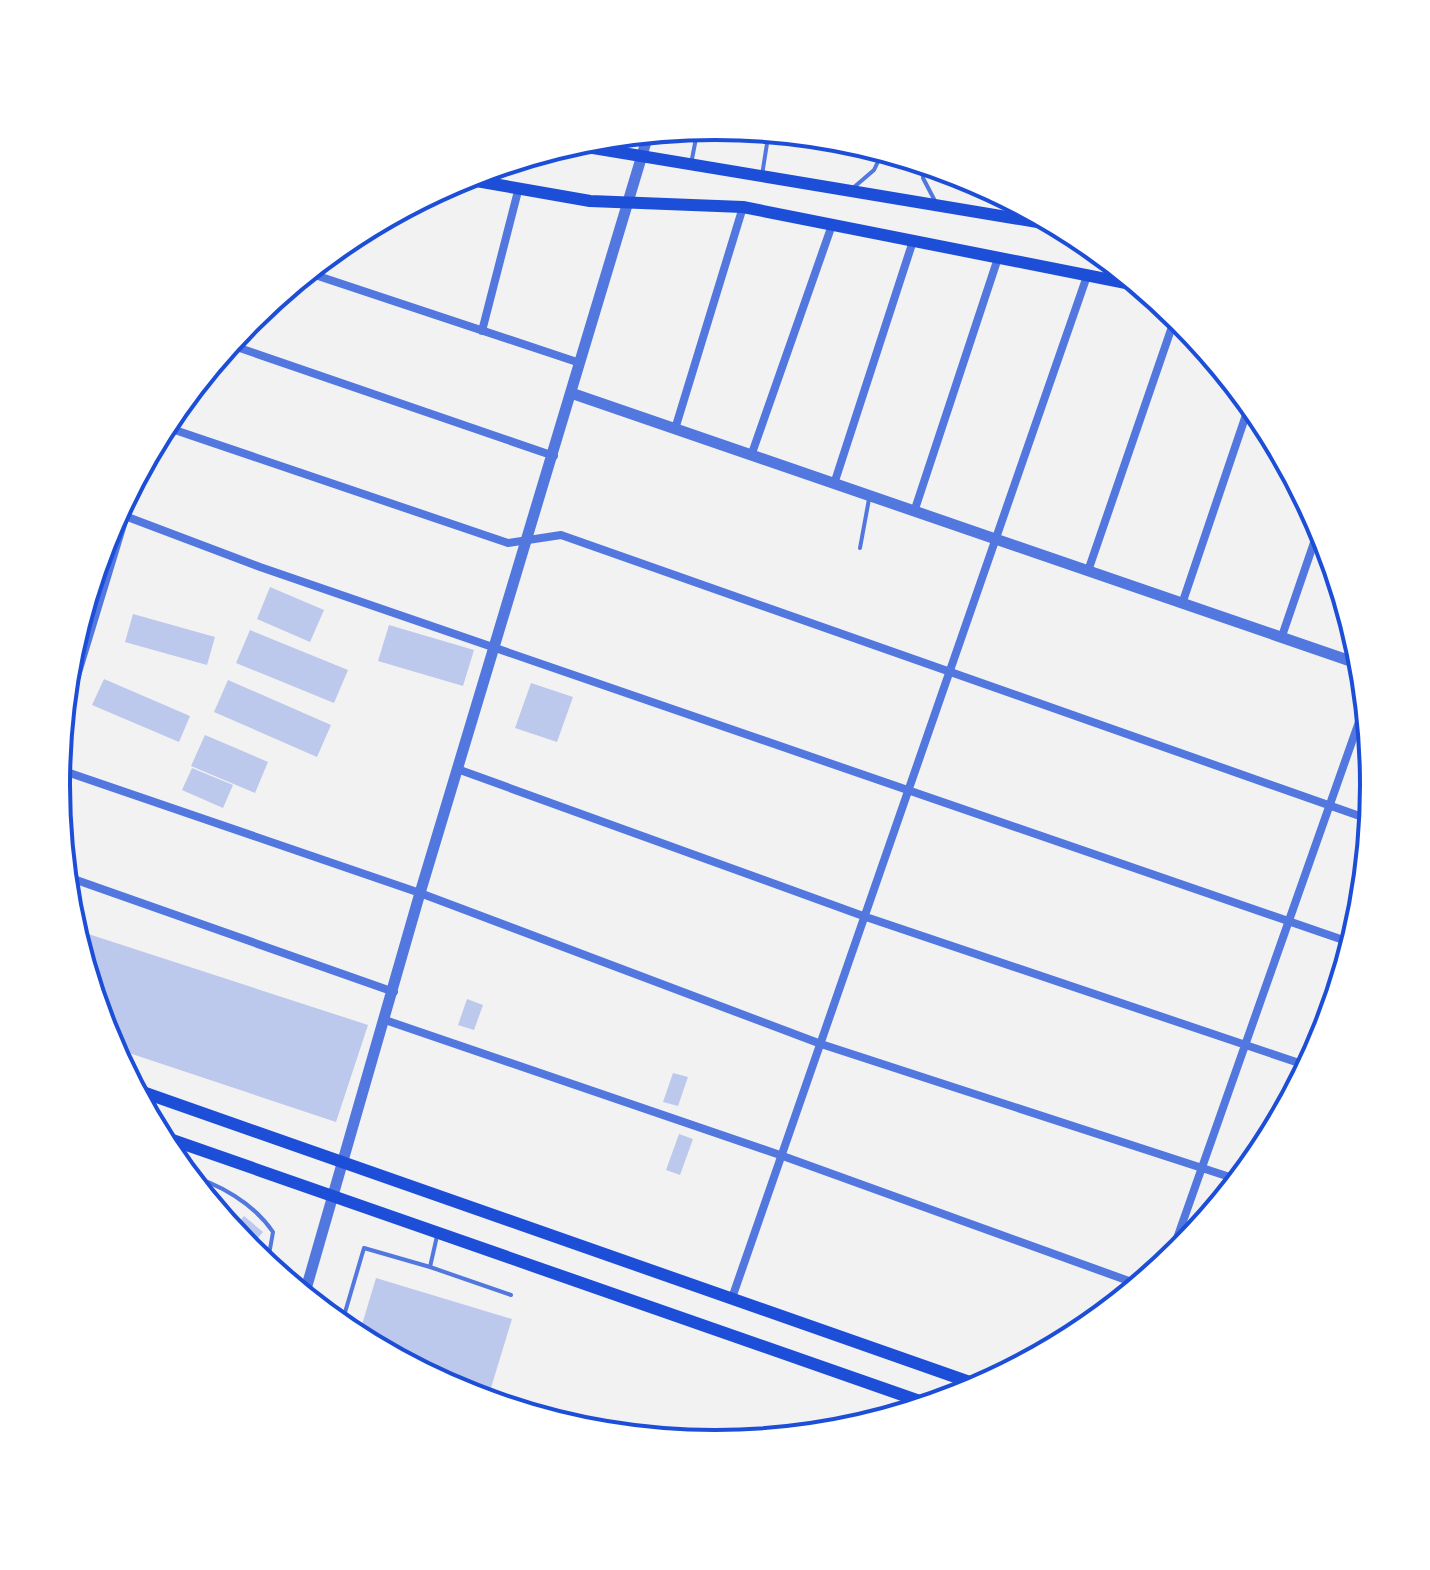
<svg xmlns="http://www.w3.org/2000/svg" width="1430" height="1570" font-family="'Space Grotesk',sans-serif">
  <rect width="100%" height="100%" fill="#f2f2f2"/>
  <path fill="#bdc9ec" d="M 270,587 L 324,610 L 310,642 L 257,619 Z
    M 133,614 L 215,637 L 207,665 L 125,642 Z
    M 389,625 L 474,650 L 463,686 L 378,661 Z
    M 250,630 L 348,670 L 334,703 L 236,663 Z
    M 104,679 L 190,716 L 179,742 L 92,705 Z
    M 228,680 L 331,725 L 317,757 L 214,712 Z
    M 531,683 L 573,697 L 557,742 L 515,728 Z
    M 205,735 L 268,762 L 255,793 L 191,766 Z
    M 192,768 L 233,785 L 223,808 L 182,790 Z
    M 73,929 L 368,1025 L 336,1122 L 111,1047 Z
    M 467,999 L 483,1005 L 474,1030 L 458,1025 Z
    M 673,1073 L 688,1077 L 678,1106 L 663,1102 Z
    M 679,1134 L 693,1139 L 680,1175 L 666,1170 Z
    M 199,1181 L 217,1197 L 211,1204 L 196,1186 Z
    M 244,1216 L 263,1232 L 248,1250 L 232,1230 Z
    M 376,1278 L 512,1319 L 487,1401 L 462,1394 L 358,1338 Z"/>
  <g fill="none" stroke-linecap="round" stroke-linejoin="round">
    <path stroke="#5277de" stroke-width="4" d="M 922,162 L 923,178 L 935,201
      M 691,164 L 698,128
      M 762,175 L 769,131
      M 853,188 L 874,170 L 883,151
      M 860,548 L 869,499
      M 186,1175 C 219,1183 254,1204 273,1232 L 267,1266
      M 430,1267 L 511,1295
      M 341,1326 L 364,1248 L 430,1267 L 437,1236"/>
    <path stroke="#5277de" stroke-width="8" d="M 306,272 L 580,363
      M 482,331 L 518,191
      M 228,344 L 554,456
      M 163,426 L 508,543 L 561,535 L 1371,820
      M 675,429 L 743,207
      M 751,456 L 832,225
      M 834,484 L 913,241
      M 914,512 L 998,258
      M 117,513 L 260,567 L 1352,943
      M 1088,571 L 1176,315
      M 1182,604 L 1250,403
      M 1282,636 L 1320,525
      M 62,725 L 139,472
      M 58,769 L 420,893 L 821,1044 L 1239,1180
      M 460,770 L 866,917 L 1308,1066
      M 65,876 L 394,992
      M 385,1020 L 780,1155 L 1140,1285
      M 1169,1261 L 1366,702
      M 732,1298 L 1087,276"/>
    <path stroke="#5277de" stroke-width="11" d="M 571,393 L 1362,665
      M 304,1296 L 420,893 L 649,132"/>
    <path stroke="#1d4ed8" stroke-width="12" d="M 569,144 L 1061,226
      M 459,178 L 590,201 L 743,207 L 1141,286
      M 134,1089 L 981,1386
      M 158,1135 L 931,1405"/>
  </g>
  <path d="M0 0H1430V1570H0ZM70 785a645 645 0 1 1 1290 0a645 645 0 1 1-1290 0Z" fill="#fff" fill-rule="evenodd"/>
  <path fill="none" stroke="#1d4ed8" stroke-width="4" d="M70 785a645 645 0 1 1 1290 0a645 645 0 1 1-1290 0Z"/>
</svg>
